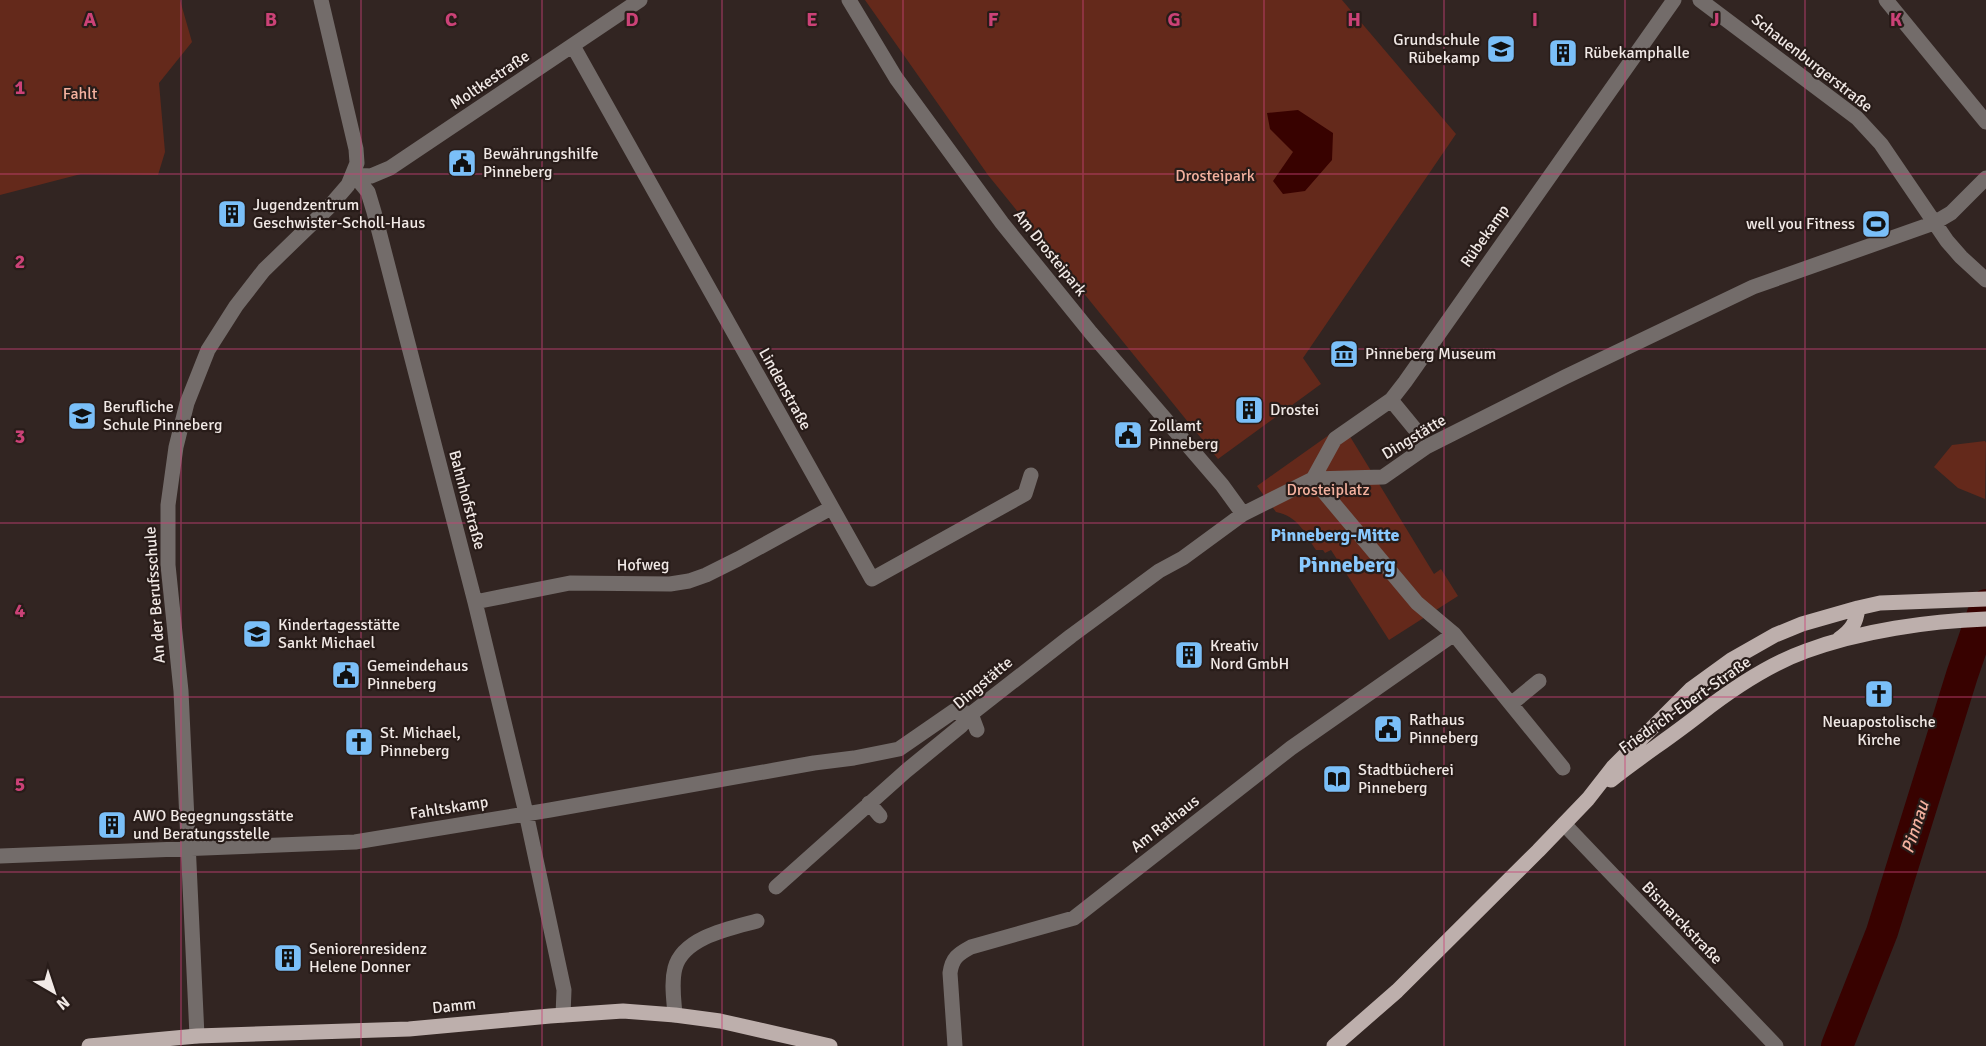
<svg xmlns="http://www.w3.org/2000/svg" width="1986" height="1046" font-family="Signika,sans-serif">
  <rect width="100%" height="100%" fill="#322522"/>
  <path fill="#64291b" d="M 0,0 L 180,0 L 192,42 L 159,83 L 165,152 L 158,175 L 81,174 L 0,195 Z
    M 865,0 L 1342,0 L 1456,134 L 1303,358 L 1321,384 L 1218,459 L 988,175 Z
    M 1343,425 L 1434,574 L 1441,569 L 1458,596 L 1389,640 L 1331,550 L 1325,553 L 1323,550 L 1316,550 C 1304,532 1299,517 1276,512 L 1257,486 Z
    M 1985,441 L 1986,443 L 1985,499 L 1958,488 L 1934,467 L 1952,445 Z"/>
  <path fill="#380200" d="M 1298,110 L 1333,133 L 1332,160 L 1305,191 L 1283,194 L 1273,181 L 1293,152 L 1270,129 L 1267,113 Z"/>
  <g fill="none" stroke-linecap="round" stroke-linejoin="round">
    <path stroke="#380200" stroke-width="32" d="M 1837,1046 L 1882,932 L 1962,675 L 1986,605"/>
    <path stroke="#736c6a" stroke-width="15" d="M 849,0 L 896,78 L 1002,223 L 1091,333 L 1222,485 L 1243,514
      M 1700,0 L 1857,118 L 1881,144 L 1947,241 L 1961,257 L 1986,280
      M 1886,0 L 1986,122
      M 573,46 L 872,579 L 1025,494 L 1031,475
      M 354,175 L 368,192 L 374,212 L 475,602 L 526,813 L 564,990 L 563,1015
      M 354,175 L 371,176 L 390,168 L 640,0
      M 1391,400 L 1414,428
      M 1313,479 L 1335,439 L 1391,400 L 1405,382 L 1674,0
      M 1313,479 L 1417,603 L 1454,634 L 1563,768
      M 475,602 L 570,583 L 670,584 L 689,581 L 706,575 L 738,559 L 831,508
      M 1511,704 L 1539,681
      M 971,714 L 977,730
      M 869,803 L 880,816
      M 1564,824 L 1776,1046
      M 0,856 L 355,842 L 550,810 L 814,763 L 854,758 L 899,749 L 954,711 L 971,714
      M 776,887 L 906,771 L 961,726 L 971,714 L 1071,636 L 1159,571 L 1183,558 L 1243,514 L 1313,479 L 1383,477 L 1426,447 L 1565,377 L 1753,287 L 1934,223 L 1951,213 L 1986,178
      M 675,1015 C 674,1000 671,983 675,968 C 683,937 731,928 757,921
      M 197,1036 L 181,691 L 168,565 L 168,505 L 176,447 L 187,403 L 208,350 L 236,306 L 264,270 L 329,207 L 348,185 L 357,163 L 356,149 L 321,0
      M 955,1046 L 950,973 C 952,958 958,954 971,947 L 1074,918 L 1291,748 L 1454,634"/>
    <path stroke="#bdafac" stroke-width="15" d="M 1839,639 C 1852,630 1856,623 1858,608
      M 1611,780 C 1640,757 1671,737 1700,714 C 1732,689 1767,665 1806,651 C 1860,631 1929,621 1986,619
      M 89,1046 L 197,1036 L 409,1029 L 550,1016 L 623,1011 L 675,1015 L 720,1021 L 830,1046
      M 1334,1046 L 1397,991 L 1538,851 L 1588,799 L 1613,767 L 1691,689 L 1731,660 L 1775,635 L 1802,624 L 1858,608 L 1880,603 L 1986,599"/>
  </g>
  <path fill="none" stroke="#cb4277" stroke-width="1.5" stroke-opacity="0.55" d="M 181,0 L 181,1046M 361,0 L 361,1046M 542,0 L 542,1046M 722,0 L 722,1046M 903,0 L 903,1046M 1083,0 L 1083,1046M 1264,0 L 1264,1046M 1444,0 L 1444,1046M 1625,0 L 1625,1046M 1805,0 L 1805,1046M 0,174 L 1986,174M 0,349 L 1986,349M 0,523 L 1986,523M 0,697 L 1986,697M 0,872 L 1986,872"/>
  <defs>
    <g id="school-square" transform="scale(1.5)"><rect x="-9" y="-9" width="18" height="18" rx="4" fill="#7abff8" stroke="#281c19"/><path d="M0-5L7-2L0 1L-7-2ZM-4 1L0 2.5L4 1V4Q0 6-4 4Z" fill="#111"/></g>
    <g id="building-square" transform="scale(1.5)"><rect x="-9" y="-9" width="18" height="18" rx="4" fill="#7abff8" stroke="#281c19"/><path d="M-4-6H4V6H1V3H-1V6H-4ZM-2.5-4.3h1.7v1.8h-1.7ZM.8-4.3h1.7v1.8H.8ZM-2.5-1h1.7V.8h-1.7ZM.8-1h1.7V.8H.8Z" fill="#111"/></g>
    <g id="civic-square" transform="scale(1.5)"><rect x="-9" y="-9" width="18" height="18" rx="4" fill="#7abff8" stroke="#281c19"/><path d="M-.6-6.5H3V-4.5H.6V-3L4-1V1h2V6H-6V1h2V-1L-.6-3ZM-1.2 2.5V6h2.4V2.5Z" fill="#111"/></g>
    <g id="stadium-square" transform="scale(1.5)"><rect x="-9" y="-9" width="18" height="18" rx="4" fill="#7abff8" stroke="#281c19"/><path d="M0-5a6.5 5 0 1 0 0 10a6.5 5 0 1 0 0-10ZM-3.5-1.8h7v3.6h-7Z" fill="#111"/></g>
    <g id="museum-square" transform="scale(1.5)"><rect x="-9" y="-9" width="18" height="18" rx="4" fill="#7abff8" stroke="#281c19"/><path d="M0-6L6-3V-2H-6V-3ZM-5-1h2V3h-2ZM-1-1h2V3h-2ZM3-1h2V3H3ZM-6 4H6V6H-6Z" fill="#111"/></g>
    <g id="church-square" transform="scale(1.5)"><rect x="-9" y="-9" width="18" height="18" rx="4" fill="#7abff8" stroke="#281c19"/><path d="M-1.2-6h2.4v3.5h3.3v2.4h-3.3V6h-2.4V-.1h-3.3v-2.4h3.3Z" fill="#111"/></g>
    <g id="library-square" transform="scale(1.5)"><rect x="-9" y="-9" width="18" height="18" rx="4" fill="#7abff8" stroke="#281c19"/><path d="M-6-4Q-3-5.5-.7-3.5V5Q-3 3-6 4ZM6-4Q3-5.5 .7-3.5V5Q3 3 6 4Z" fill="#111"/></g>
  </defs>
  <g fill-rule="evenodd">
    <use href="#school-square" x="1501" y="49"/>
    <use href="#building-square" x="1563" y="53"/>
    <use href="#civic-square" x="462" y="163"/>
    <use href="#building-square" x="232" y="214"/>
    <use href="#stadium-square" x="1876" y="224"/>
    <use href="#museum-square" x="1344" y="354"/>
    <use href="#building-square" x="1249" y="410"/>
    <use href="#school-square" x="82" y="416"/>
    <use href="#civic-square" x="1128" y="435"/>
    <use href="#school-square" x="257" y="634"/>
    <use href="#building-square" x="1189" y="655"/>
    <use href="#civic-square" x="346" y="675"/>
    <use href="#church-square" x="1879" y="694"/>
    <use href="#civic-square" x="1388" y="729"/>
    <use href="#church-square" x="359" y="742"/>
    <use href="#library-square" x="1337" y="779"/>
    <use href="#building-square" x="112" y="825"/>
    <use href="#building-square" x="288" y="958"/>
  </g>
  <g text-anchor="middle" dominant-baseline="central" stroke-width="4.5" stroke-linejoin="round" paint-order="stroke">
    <g font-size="16" fill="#f1e9e6" stroke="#281c19" text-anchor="start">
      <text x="1480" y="40" text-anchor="end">Grundschule<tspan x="1480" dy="18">Rübekamp</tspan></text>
      <text x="1584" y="53">Rübekamphalle</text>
      <text x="483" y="154">Bewährungshilfe<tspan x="483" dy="18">Pinneberg</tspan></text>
      <text x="253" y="205">Jugendzentrum<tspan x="253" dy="18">Geschwister-Scholl-Haus</tspan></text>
      <text x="1855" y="224" text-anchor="end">well you Fitness</text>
      <text x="1365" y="354">Pinneberg Museum</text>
      <text x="103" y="407">Berufliche<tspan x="103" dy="18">Schule Pinneberg</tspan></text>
      <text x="1270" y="410">Drostei</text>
      <text x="1149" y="426">Zollamt<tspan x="1149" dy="18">Pinneberg</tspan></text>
      <text x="278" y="625">Kindertagesstätte<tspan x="278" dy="18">Sankt Michael</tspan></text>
      <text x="1210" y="646">Kreativ<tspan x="1210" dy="18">Nord GmbH</tspan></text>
      <text x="367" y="666">Gemeindehaus<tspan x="367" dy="18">Pinneberg</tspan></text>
      <text x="1409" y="720">Rathaus<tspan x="1409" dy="18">Pinneberg</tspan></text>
      <text x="1879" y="722" text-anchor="middle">Neuapostolische<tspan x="1879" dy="18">Kirche</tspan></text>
      <text x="380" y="733">St. Michael,<tspan x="380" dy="18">Pinneberg</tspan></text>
      <text x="1358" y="770">Stadtbücherei<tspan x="1358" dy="18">Pinneberg</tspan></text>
      <text x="133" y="816">AWO Begegnungsstätte<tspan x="133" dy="18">und Beratungsstelle</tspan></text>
      <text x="309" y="949">Seniorenresidenz<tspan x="309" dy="18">Helene Donner</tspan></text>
    </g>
    <g font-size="16" fill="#f1e9e6" stroke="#281c19">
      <text transform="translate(1812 63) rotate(38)">Schauenburgerstraße</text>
      <text transform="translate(490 80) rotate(-34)">Moltkestraße</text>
      <text transform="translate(1485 236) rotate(-55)">Rübekamp</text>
      <text transform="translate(1050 253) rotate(51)">Am Drosteipark</text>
      <text transform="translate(785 389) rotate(61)">Lindenstraße</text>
      <text transform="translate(1414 437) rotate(-31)">Dingstätte</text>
      <text transform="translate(467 500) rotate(75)">Bahnhofstraße</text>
      <text transform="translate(643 565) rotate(-1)">Hofweg</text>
      <text transform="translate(155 595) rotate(-94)">An der Berufsschule</text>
      <text transform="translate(983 683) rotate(-40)">Dingstätte</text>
      <text transform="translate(1685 705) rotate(-35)">Friedrich-Ebert-Straße</text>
      <text transform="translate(449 808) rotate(-9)">Fahltskamp</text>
      <text transform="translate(1165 824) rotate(-38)">Am Rathaus</text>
      <text transform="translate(1682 923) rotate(46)">Bismarckstraße</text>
      <text transform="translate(454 1006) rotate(-6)">Damm</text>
    </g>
    <g font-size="16" fill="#f4b19f" stroke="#281c19">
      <text x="80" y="94">Fahlt</text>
      <text x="1215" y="176">Drosteipark</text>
      <text x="1328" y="490">Drosteiplatz</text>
    </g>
    <g font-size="18" font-weight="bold" fill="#89c9fe" stroke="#281c19">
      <text x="1335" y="535">Pinneberg-Mitte</text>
    </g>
    <g font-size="18" font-style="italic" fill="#f5b2a0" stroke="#281c19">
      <text transform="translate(1915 827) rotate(-72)">Pinnau</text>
    </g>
    <g font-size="22" font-weight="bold" fill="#89c9fe" stroke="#281c19">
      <text x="1347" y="564">Pinneberg</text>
    </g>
  </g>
  <g font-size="20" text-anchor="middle" font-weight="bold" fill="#cb4277" stroke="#281c19" stroke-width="4.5" stroke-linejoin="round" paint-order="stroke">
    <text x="90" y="26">A</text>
    <text x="271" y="26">B</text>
    <text x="451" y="26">C</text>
    <text x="632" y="26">D</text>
    <text x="812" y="26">E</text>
    <text x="993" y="26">F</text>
    <text x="1174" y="26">G</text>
    <text x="1354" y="26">H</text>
    <text x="1535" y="26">I</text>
    <text x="1715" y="26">J</text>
    <text x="1896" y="26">K</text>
    <text x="20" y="94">1</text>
    <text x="20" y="268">2</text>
    <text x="20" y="443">3</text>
    <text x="20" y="617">4</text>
    <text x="20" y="791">5</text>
  </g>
  <g transform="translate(54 992) rotate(141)" stroke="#281c19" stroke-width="4.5" paint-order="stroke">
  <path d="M0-4.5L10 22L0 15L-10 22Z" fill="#f1e9e6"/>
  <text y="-9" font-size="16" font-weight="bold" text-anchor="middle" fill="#f1e9e6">N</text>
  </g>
</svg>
